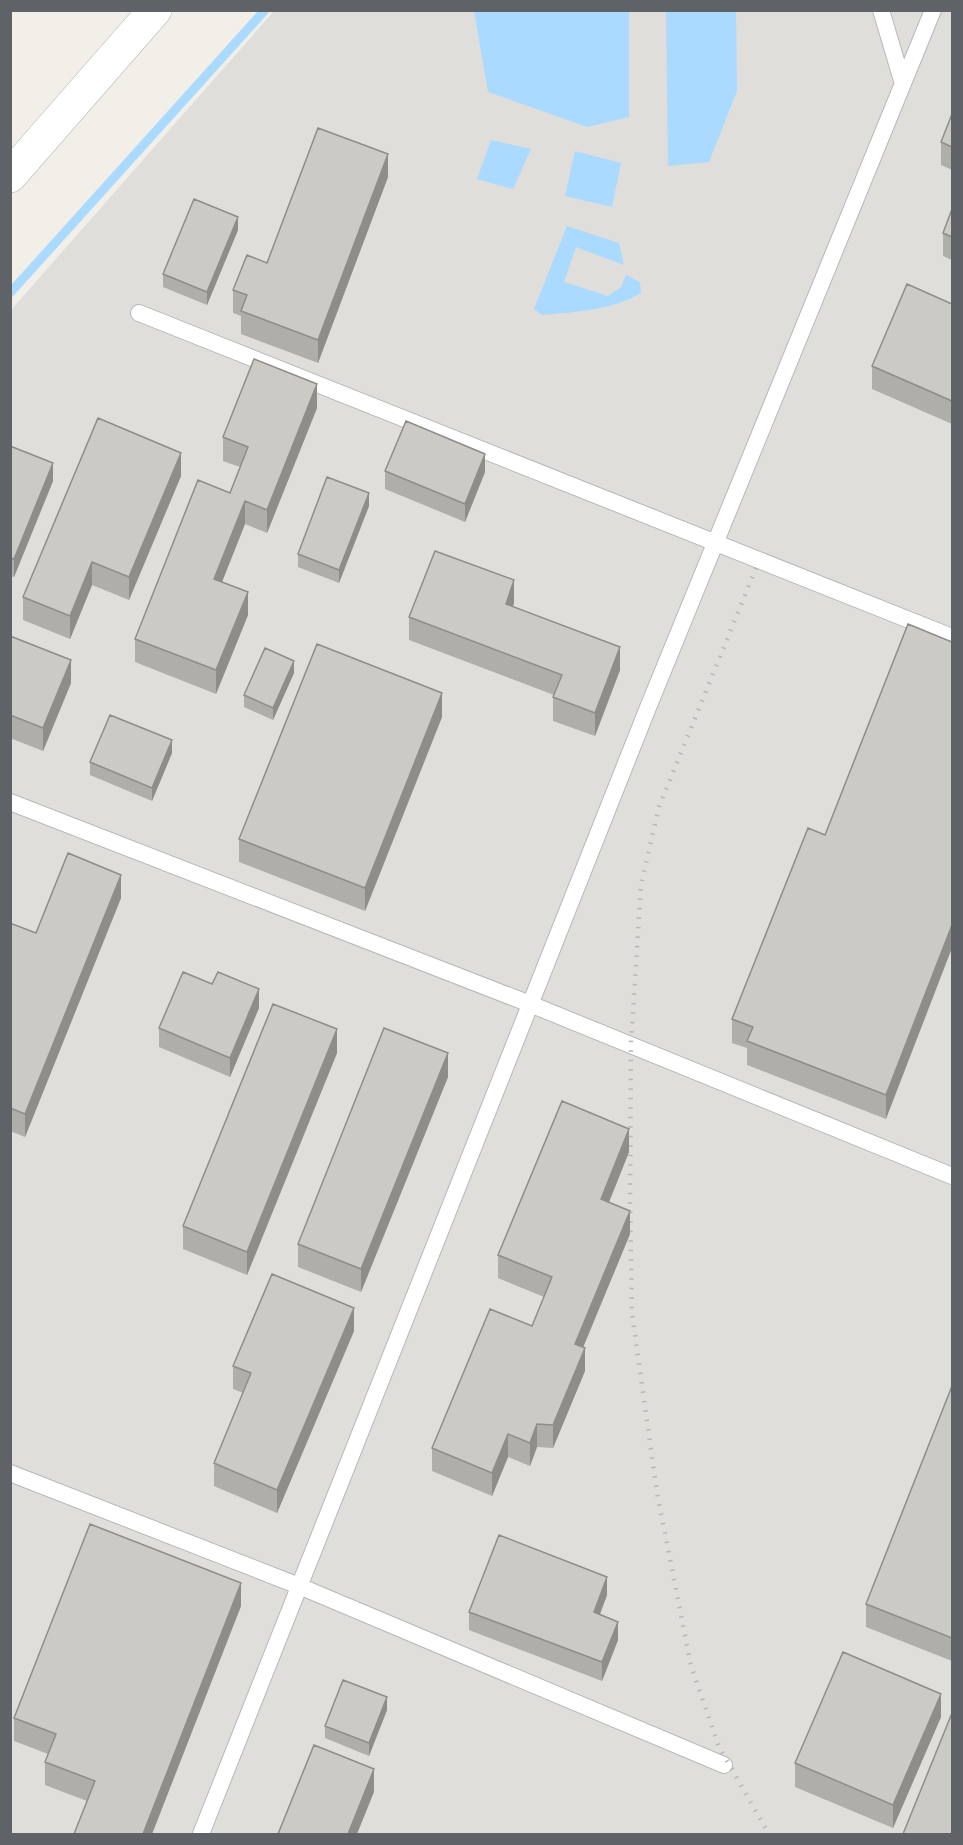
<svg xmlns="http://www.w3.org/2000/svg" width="963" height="1845" font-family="'Noto Sans',sans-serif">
  <rect width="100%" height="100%" fill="#f1efe8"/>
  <path fill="#e0deda" d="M 274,11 L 952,11 L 952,1834 L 11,1834 L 11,310 Z"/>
  <path fill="#aadaff" d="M 474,11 L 629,11 L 629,117 L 587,127 L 488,92 Z
    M 666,11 L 736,11 L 737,91 L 709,162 L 668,166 Z
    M 491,140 L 531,149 L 513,189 L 477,179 Z
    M 575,151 L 621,163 L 612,207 L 565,196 Z
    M 567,226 L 619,243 L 624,265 L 576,247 L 564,282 L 608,296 L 621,287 L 626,275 L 640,282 L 641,293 C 613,310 575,312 542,315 L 534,309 Z"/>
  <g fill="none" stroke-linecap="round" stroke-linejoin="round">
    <path stroke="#aadaff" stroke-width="9" d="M 10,293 L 265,10"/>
    <g stroke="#b5b8bc" stroke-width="18">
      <path id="lane" d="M 881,10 L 903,84
        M 139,313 L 952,637
        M 10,802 L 530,1004 L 952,1176
        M 10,1473 L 299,1586 L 724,1765
        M 201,1834 L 647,710 L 933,10"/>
    </g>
    <g stroke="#b5b8bc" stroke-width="34">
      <path id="street" d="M 10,176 L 155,10"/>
    </g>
    <use href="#lane" stroke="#fff" stroke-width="16"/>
    <use href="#street" stroke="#fff" stroke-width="33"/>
    <path stroke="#b6b7b8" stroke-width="4.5" stroke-dasharray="1.5 8" stroke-linecap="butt" d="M 756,568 L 659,807 L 641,885 L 631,1044 L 630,1201 L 632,1313 L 657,1493 L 691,1666 L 719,1747 L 769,1834"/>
  </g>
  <path fill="#afaea9" d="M 952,114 L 952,170 L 941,165 L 941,142 Z
    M 388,177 L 318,363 L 241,334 L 241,316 L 233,313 L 233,290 L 267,263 Z
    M 952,209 L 952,260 L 943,256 L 943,233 Z
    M 238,230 L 207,305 L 163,287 L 163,274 Z
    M 952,304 L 952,424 L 872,389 L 872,366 Z
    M 317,408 L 267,533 L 245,524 L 222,582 L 248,615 L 216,694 L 135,662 L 135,639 L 230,493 L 240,467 L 223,461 L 223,437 Z
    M 10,446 L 53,481 L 14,577 L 10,576 Z
    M 385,471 L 485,472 L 465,522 L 385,489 Z
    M 181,476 L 129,600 L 92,585 L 70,639 L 23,620 L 23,597 Z
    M 369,506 L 339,583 L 298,567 L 298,554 Z
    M 514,603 L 513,606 L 620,670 L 595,736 L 553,721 L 553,697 L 554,695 L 409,640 L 409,617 Z
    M 908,624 L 886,1119 L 747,1065 L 747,1048 L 732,1043 L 732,1019 L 825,835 Z
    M 10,636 L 71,683 L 43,751 L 10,738 Z
    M 294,673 L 273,720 L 244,707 L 244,695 Z
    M 442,717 L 365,911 L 239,862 L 239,839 Z
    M 172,753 L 152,801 L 90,775 L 90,762 Z
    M 121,898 L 25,1137 L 10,1131 L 10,923 L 36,933 Z
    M 259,1008 L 230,1077 L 159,1047 L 159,1028 Z
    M 337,1053 L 247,1275 L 183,1249 L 183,1226 Z
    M 448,1077 L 361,1292 L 298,1267 L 298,1244 Z
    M 629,1152 L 609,1202 L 630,1234 L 583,1347 L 585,1371 L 553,1448 L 537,1447 L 530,1466 L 508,1457 L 492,1496 L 432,1471 L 432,1448 L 532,1326 L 544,1297 L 498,1278 L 498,1255 Z
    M 354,1331 L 277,1513 L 214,1486 L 214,1463 L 243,1393 L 233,1389 L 233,1366 Z
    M 952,1386 L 952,1661 L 866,1627 L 866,1604 Z
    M 607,1595 L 600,1614 L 618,1640 L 602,1681 L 469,1630 L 469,1612 Z
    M 241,1606 L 152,1834 L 74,1834 L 87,1801 L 45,1785 L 45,1762 L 48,1754 L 14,1741 L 14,1718 Z
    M 387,1710 L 369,1756 L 325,1738 L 325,1726 Z
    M 941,1717 L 893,1828 L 795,1787 L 795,1763 Z"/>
  <path fill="#8f8d8a" d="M 388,154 L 388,177 L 318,363 L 318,340 Z
    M 238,217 L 238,230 L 207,305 L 207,292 Z
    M 317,384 L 317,408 L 267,533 L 267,510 Z
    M 181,453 L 181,476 L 129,600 L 129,577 Z
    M 485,454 L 485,472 L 465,522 L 465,504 Z
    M 53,463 L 53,481 L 14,577 L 14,559 Z
    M 369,493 L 369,506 L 339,583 L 339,570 Z
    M 245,501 L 245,524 L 214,602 L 214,579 Z
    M 92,562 L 92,585 L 70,639 L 70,616 Z
    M 514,580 L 514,603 L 506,627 L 506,604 Z
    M 248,592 L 248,615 L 216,694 L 216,670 Z
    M 620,647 L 620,670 L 595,736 L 595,713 Z
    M 71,660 L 71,683 L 43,751 L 43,728 Z
    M 294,661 L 294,673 L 273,720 L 273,708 Z
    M 442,693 L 442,717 L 365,911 L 365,888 Z
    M 172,740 L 172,753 L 152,801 L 152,788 Z
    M 121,875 L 121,898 L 25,1137 L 25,1114 Z
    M 952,925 L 952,948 L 886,1119 L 886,1095 Z
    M 259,989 L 259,1008 L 230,1077 L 230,1058 Z
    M 337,1029 L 337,1053 L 247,1275 L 247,1252 Z
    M 448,1053 L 448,1077 L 361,1292 L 361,1269 Z
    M 629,1129 L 629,1152 L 601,1222 L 601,1199 Z
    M 630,1211 L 630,1234 L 575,1367 L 575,1344 Z
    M 354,1308 L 354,1331 L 277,1513 L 277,1490 Z
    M 585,1348 L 585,1371 L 553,1448 L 553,1425 Z
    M 537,1424 L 537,1447 L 530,1466 L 530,1443 Z
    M 508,1434 L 508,1457 L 492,1496 L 492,1473 Z
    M 607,1577 L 607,1595 L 594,1630 L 594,1612 Z
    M 241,1583 L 241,1606 L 152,1834 L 143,1834 Z
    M 618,1622 L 618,1640 L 602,1681 L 602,1662 Z
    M 941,1694 L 941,1717 L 893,1828 L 893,1805 Z
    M 387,1697 L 387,1710 L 369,1756 L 369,1743 Z
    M 374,1769 L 374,1792 L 357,1834 L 348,1834 Z"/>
  <path fill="#cccac5" stroke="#8f8d8a" stroke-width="1.5" d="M 952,114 L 952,147 L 941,142 Z
    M 318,128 L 388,154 L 318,340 L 241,311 L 247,295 L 233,290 L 247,255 L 267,263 Z
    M 194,199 L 238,217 L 207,292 L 163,274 Z
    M 952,209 L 952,237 L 943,233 Z
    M 907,284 L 952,304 L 952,401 L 872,366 Z
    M 254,359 L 317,384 L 267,510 L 245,501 L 214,579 L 248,592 L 216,670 L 135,639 L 198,480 L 230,493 L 248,447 L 223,437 Z
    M 98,418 L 181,453 L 129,577 L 92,562 L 70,616 L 23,597 Z
    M 406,421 L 485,454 L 465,504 L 385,471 Z
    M 10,446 L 53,463 L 14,559 L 10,558 Z
    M 327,477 L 369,493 L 339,570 L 298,554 Z
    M 435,551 L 514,580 L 506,604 L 620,647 L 595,713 L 553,697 L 562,675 L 409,617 Z
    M 908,624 L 952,642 L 952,925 L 886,1095 L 747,1041 L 753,1027 L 732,1019 L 808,828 L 825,835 Z
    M 10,636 L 71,660 L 43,728 L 10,715 Z
    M 317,644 L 442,693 L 365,888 L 239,839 Z
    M 265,648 L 294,661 L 273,708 L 244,695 Z
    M 110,715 L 172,740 L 152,788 L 90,762 Z
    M 68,853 L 121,875 L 25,1114 L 10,1108 L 10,923 L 36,933 Z
    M 183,972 L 212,984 L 218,972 L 259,989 L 230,1058 L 159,1028 Z
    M 273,1004 L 337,1029 L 247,1252 L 183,1226 Z
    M 384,1028 L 448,1053 L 361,1269 L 298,1244 Z
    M 562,1101 L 629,1129 L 601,1199 L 630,1211 L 575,1344 L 585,1348 L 553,1425 L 537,1424 L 530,1443 L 508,1434 L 492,1473 L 432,1448 L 490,1309 L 532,1326 L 552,1277 L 498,1255 Z
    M 272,1274 L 354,1308 L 277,1490 L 214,1463 L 251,1373 L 233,1366 Z
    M 952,1386 L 952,1638 L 866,1604 Z
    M 90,1524 L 241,1583 L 143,1834 L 74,1834 L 95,1781 L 45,1762 L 56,1734 L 14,1718 Z
    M 499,1535 L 607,1577 L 594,1612 L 618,1622 L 602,1662 L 469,1612 Z
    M 843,1652 L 941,1694 L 893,1805 L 795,1763 Z
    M 343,1680 L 387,1697 L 369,1743 L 325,1726 Z
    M 952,1713 L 952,1834 L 903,1834 Z
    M 314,1745 L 374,1769 L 348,1834 L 278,1834 Z"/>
  <rect width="963" height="1845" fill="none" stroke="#5f6368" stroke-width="24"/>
</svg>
